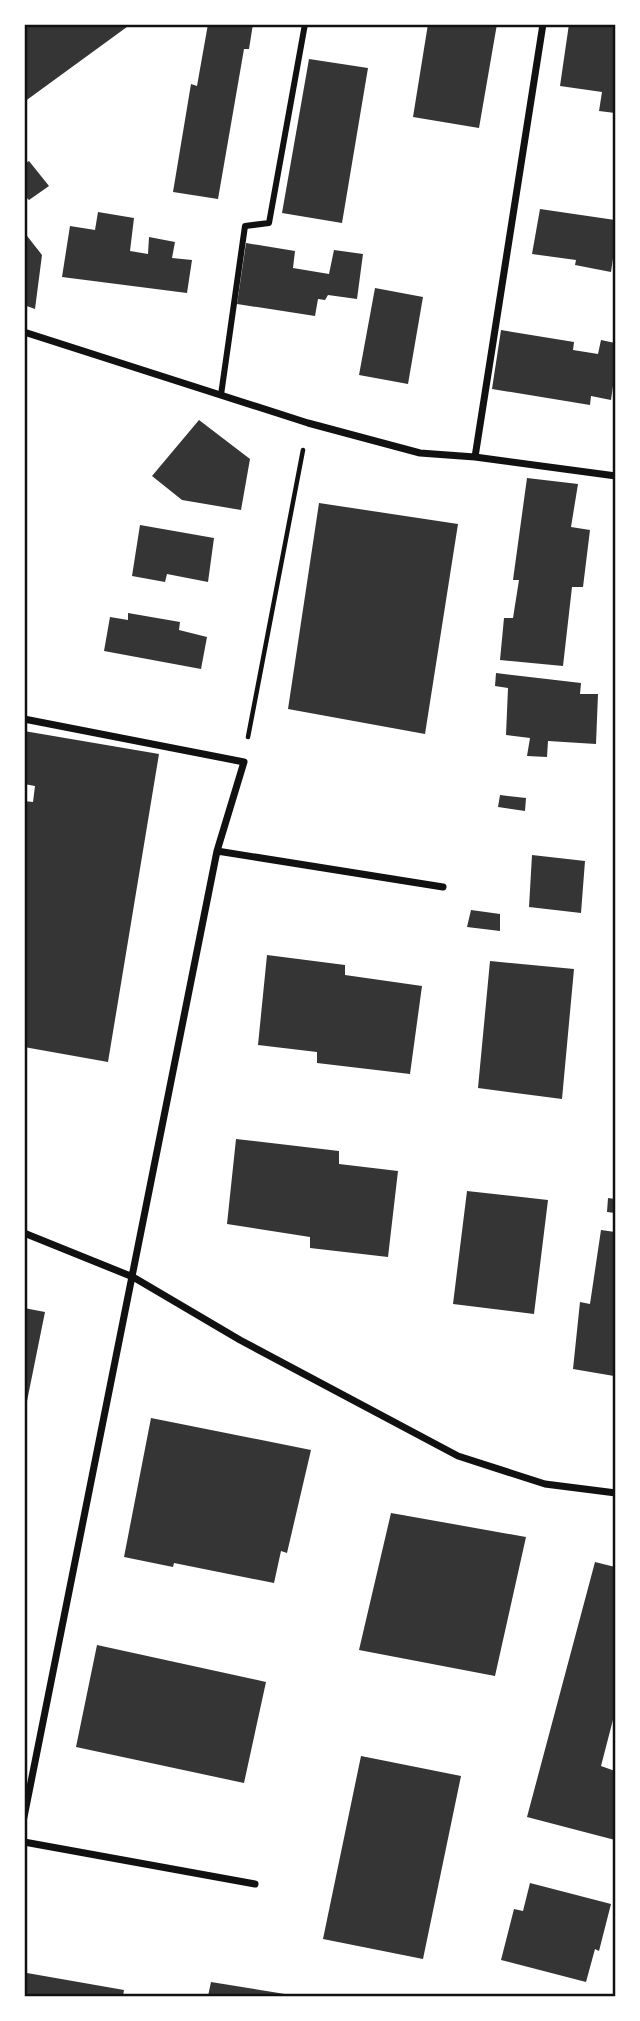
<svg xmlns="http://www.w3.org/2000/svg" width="640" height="2021" font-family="Roboto,sans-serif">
  <rect width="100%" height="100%" fill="#fff"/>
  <path fill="#353535" d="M 24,24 L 131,24 L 24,102 Z
    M 208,24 L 253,24 L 249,49 L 244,49 L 218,199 L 173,192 L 191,84 L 197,86 Z
    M 428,24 L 497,24 L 479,128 L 413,117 Z
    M 569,24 L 615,24 L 615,113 L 599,111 L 602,92 L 560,86 Z
    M 309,59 L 368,68 L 342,223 L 282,213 Z
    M 29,161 L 49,186 L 29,200 L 24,195 L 24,164 Z
    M 540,209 L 615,220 L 615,245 L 611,272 L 575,265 L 576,260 L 532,254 Z
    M 98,212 L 134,218 L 130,251 L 148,254 L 149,237 L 175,242 L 172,258 L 192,260 L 187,293 L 62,277 L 70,226 L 95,230 Z
    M 24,232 L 42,255 L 35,309 L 24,305 Z
    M 246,243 L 295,251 L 293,268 L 329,274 L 334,250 L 363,254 L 357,299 L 328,295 L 325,300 L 318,299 L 315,316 L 237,304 Z
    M 375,288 L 423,297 L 408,384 L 359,375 Z
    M 501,330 L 574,342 L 573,350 L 598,354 L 601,340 L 615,343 L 615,372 L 611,400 L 591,396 L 590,405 L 492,389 Z
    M 199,420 L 250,459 L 241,510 L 182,500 L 152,476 Z
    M 527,478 L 578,484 L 571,527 L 590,530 L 583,587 L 572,587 L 563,666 L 500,660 L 504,618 L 513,618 L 519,580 L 513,580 Z
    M 319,503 L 458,524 L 425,734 L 288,709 Z
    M 140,525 L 214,538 L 208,582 L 167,574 L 165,582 L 132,576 Z
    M 128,613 L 180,622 L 179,630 L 207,637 L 201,669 L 104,651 L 110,617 L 128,620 Z
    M 496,673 L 581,683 L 580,694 L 598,694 L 596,744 L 548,741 L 547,757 L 527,756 L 530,738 L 506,735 L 508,688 L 495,686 Z
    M 24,731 L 159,754 L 108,1062 L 24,1047 L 24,801 L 33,802 L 35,786 L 24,784 Z
    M 500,795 L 526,798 L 525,811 L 498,807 Z
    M 532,855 L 585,861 L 581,913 L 529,907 Z
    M 471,910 L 500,914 L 500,931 L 467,927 Z
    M 267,955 L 345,965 L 345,975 L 422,986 L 410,1074 L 317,1063 L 317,1052 L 258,1045 Z
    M 490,961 L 574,969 L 562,1099 L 478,1088 Z
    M 236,1139 L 339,1151 L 339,1164 L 398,1171 L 388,1257 L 310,1248 L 310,1237 L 227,1224 Z
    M 467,1191 L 548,1200 L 534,1314 L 453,1304 Z
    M 608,1198 L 615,1199 L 615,1213 L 607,1212 Z
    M 601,1230 L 615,1232 L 615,1370 L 614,1376 L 573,1369 L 580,1302 L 590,1304 Z
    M 24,1308 L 45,1312 L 26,1406 L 24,1406 Z
    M 151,1418 L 311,1450 L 287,1553 L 281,1551 L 274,1583 L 174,1563 L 173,1567 L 124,1557 Z
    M 391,1513 L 526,1537 L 495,1676 L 359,1650 Z
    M 595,1562 L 615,1567 L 615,1712 L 601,1766 L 615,1771 L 615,1840 L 527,1817 Z
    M 97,1645 L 266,1682 L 244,1783 L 76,1747 Z
    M 361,1756 L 461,1776 L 423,1959 L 323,1939 Z
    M 530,1883 L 611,1904 L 599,1951 L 595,1949 L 586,1982 L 501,1960 L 514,1909 L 523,1911 Z
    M 27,1973 L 124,1990 L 123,1996 L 24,1996 Z
    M 211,1982 L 291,1995 L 291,1996 L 208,1996 Z"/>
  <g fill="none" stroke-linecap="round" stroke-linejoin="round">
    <path stroke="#111" stroke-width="4.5" d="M 248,737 L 303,450"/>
    <path stroke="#111" stroke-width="6" d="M 221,395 L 245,226 L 269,223 L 305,24"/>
    <path stroke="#111" stroke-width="7" d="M 24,332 L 308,423 L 420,453 L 475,457 L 616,476
      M 475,457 L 543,24
      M 24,719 L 244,762 L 217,851
      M 24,1233 L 133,1277 L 240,1340 L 458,1456 L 545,1484 L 616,1493
      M 24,1817 L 217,851 L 443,887
      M 24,1842 L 255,1884"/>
  </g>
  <rect width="640" height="2021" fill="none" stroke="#ffffff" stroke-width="52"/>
  <rect x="26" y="26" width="588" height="1969" fill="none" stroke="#111" stroke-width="2.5"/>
</svg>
